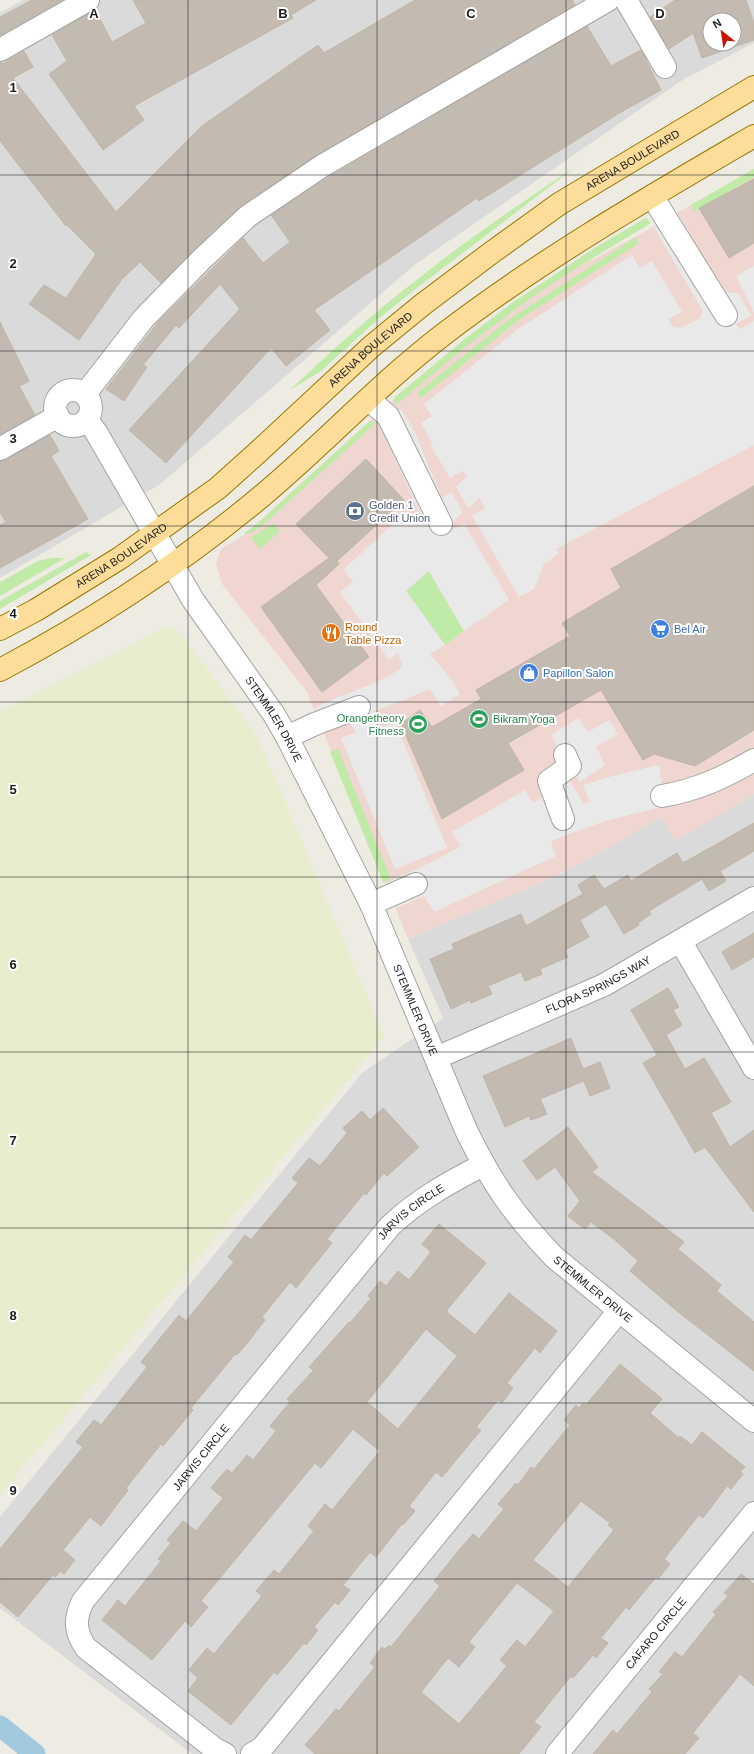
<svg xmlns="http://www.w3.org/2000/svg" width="754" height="1754" font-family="Arial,sans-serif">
  <rect width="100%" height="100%" fill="#eeece2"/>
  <path fill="#dbdada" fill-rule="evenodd" d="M 23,0 L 754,0 L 754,43 L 684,79 L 417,263 L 159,485 L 0,578 L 0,13 ZM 710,20 L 734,20 L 734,44 L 710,44 Z
    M 754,794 L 754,1754 L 192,1754 L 0,1608 L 0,1517 L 362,1073 L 443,1018 L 408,939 L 561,874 L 662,817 L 675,840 Z"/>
  <path fill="#f0d6d1" d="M 754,169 L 754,794 L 675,841 L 662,817 L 561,874 L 408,939 L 307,692 L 222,584 L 216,564 L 221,549 L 244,535 L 395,398 L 525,296 L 653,227 Z"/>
  <path fill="#e8eecd" d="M 170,625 L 181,634 L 258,737 L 384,1037 L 0,1495 L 0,712 Z"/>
  <path fill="#c0eaa7" d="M 578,165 L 413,291 L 376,321 L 321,371 L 290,390 C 333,349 377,310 424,274 C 473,235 526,200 578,165 Z
    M 754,169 L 754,177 L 695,211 L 691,205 Z
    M 646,218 L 651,223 C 603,252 553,281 508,315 C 469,343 433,374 396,405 L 394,398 L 466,338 L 512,303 L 596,247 Z
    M 636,237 L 638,244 L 519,320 L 421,398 L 417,393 L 508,320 Z
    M 370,421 L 376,423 L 261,527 L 250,533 L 243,534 L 257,524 Z
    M 273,523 L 280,531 L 260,549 L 251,538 Z
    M 86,552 L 91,555 L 0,609 L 0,601 Z
    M 52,558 L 65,558 L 0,596 L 0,582 L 38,561 Z
    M 428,570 L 464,631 L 445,645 L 406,591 Z
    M 338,749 L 391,879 L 383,882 L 330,752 Z"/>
  <path fill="#e9e9e9" d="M 678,214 L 723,290 L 730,293 L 738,293 L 751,315 L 736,324 L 740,329 L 754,321 L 754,445 L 556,549 L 559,553 L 544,564 L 534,589 L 519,597 L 472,516 L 485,508 L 480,498 L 468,508 L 456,487 L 467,476 L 463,471 L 450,478 L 431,446 L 433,444 L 421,423 L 432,416 L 424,404 L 518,329 L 632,255 L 639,268 L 652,261 L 682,312 L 668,319 L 673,327 L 681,328 L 700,318 L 703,311 L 654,228 Z
    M 754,266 L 754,313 L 736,276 Z
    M 401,409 L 413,428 L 442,498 L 451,492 L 463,512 L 449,526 L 449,532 L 464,524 L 509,600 L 464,631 L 429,571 L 406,591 L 445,645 L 430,654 L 452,680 L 460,694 L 441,706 L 430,689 L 373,712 L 379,729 L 395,722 L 447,848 L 395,869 L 341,738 L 356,732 L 350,722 L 324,732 L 315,707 L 383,679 L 399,670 L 402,664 L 398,653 L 389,660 L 340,592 L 353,581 L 343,570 L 406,512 L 418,523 L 422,518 L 380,426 Z
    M 579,718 L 588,732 L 609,720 L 618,734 L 596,747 L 605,765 L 580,782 L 572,771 L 565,774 L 584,804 L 590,802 L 583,785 L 616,775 L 659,765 L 665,806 L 605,821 L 553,840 L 551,845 L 556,856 L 434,912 L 424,896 L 396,908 L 386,883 L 436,860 L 461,846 L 452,832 L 525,790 L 533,803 L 544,797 L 544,788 L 538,778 L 563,763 L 554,747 L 556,745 L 551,735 Z"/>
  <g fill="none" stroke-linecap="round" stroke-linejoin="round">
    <path stroke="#a2c9dd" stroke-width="21" d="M 0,1726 L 35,1754"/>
  </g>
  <path fill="#c3bbb2" stroke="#c0b4a5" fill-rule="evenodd" d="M 32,0 L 63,0 L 0,36 L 0,17 Z
    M 133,0 L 316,0 L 291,15 L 293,18 L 134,106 L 144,120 L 103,150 L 49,74 L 67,61 L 52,35 L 95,10 L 112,42 L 146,23 Z
    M 415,0 L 572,0 L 575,5 L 315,156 L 240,207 L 161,283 L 140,262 L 122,279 L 79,340 L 29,304 L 44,285 L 66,298 L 96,254 L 67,225 L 66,226 L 0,141 L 0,62 L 2,64 L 24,51 L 33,67 L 13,78 L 116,212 L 202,126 L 318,45 L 324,53 Z
    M 675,0 L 746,0 L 754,23 L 754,40 L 702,58 L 693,33 L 669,49 L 650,17 ZM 710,20 L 734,20 L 734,44 L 710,44 Z
    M 587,26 L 611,66 L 641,50 L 661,90 L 621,112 L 479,201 L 477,198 L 314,310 L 330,330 L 286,366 L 271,348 L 166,463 L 129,430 L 240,309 L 220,284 L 179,328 L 176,325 L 143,365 L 147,367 L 124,401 L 106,389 L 160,320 L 243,238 L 263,263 L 290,242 L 271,215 L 329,177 Z
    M 754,179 L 754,243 L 729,258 L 699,208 Z
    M 0,322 L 29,381 L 19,386 L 35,415 L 0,435 Z
    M 50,435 L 59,451 L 51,456 L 88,519 L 0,568 L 0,525 L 6,522 L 0,512 L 0,461 L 6,460 Z
    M 366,459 L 404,500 L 337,561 L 339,564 L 316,585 L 369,657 L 322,692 L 261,607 L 329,558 L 296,524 Z
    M 754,486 L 754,730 L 695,766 L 654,754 L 643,760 L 601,690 L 508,743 L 524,770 L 442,819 L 401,724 L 420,710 L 432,727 L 481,699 L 476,690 L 570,636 L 562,623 L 621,588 L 611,569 Z
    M 754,823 L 754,851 L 720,871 L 726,881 L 709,891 L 702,879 L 649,911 L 651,914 L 638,923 L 639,925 L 624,934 L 606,904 L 580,920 L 589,937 L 565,950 L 568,957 L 540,969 L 542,974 L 525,981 L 521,972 L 488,986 L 492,994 L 471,1003 L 470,1000 L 451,1009 L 430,959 L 454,949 L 452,944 L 521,914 L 526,926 L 583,894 L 578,885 L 594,875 L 604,889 L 628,875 L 631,881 L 677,853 L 683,863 Z
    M 754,933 L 754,957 L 732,970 L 722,952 Z
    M 668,988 L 679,1007 L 673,1010 L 682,1025 L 666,1035 L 685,1069 L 704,1058 L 731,1102 L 711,1113 L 730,1147 L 754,1130 L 754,1212 L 705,1147 L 695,1153 L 643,1063 L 657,1055 L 631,1010 Z
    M 571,1038 L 583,1069 L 600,1062 L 610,1088 L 590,1096 L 584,1081 L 540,1099 L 547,1114 L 531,1120 L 529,1116 L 505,1127 L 483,1076 Z
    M 383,1108 L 419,1147 L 387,1176 L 384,1173 L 366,1195 L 364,1193 L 327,1239 L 332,1243 L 296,1288 L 290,1282 L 262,1317 L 265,1320 L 249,1341 L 237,1355 L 235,1354 L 191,1408 L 193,1410 L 163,1446 L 161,1444 L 126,1488 L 128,1490 L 101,1526 L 90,1517 L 63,1550 L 75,1560 L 64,1574 L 60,1571 L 55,1577 L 53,1575 L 18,1617 L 0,1602 L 0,1549 L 83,1447 L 76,1442 L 94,1420 L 101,1425 L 147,1367 L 141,1362 L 179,1315 L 186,1321 L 234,1262 L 228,1257 L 245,1235 L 251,1240 L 298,1183 L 292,1178 L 309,1158 L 320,1166 L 347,1133 L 343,1128 L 362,1111 L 370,1120 Z
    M 568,1127 L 598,1167 L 592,1172 L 684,1242 L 678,1249 L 721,1285 L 717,1291 L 754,1322 L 754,1371 L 677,1311 L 630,1271 L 638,1261 L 615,1240 L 591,1222 L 585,1229 L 568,1216 L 580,1201 L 555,1167 L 537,1180 L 523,1161 Z
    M 439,1224 L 486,1263 L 447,1310 L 448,1313 L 475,1335 L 509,1293 L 557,1331 L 540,1353 L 535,1348 L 507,1383 L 513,1388 L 502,1403 L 498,1400 L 476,1427 L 481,1430 L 442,1477 L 436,1472 L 409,1506 L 415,1511 L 403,1525 L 402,1524 L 376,1557 L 370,1552 L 343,1585 L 350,1590 L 338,1605 L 335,1602 L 314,1627 L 318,1630 L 306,1645 L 304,1643 L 277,1675 L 274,1672 L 231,1725 L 188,1691 L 198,1678 L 189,1670 L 207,1648 L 214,1654 L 262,1596 L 256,1591 L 274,1570 L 279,1574 L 314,1531 L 308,1526 L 325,1504 L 332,1510 L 380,1451 L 353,1429 L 321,1468 L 315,1463 L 201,1601 L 208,1607 L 191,1627 L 185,1621 L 152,1660 L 102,1620 L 118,1600 L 125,1606 L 161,1561 L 158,1559 L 171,1543 L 167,1540 L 183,1521 L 196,1531 L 223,1498 L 211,1488 L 227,1469 L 232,1473 L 247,1455 L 253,1460 L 276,1431 L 270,1426 L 290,1402 L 287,1399 L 314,1370 L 309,1367 L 349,1322 L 350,1323 L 371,1298 L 368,1296 L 380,1281 L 386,1286 L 398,1271 L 409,1280 L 431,1252 L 422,1244 ZM 426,1329 L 457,1356 L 398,1429 L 367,1402 Z
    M 620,1364 L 662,1399 L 650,1413 L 679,1438 L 680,1436 L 692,1445 L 702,1432 L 745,1467 L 740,1472 L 743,1474 L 731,1489 L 727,1486 L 703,1518 L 699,1515 L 664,1559 L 670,1564 L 658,1579 L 656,1577 L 629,1610 L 626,1607 L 601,1638 L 608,1643 L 596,1658 L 593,1655 L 573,1678 L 571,1676 L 534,1722 L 541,1727 L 519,1754 L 315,1754 L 305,1745 L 336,1709 L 339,1711 L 375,1667 L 370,1663 L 382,1647 L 384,1650 L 389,1645 L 391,1647 L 440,1586 L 434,1581 L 460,1549 L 473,1534 L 479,1539 L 504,1509 L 498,1504 L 516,1483 L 518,1485 L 531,1467 L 534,1469 L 570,1425 L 564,1420 L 576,1405 L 579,1408 L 583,1403 L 586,1405 ZM 581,1501 L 610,1523 L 608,1525 L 614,1530 L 568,1587 L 533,1560 ZM 517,1583 L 554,1611 L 525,1647 L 517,1640 L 500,1660 L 507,1666 L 459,1724 L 421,1692 L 448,1658 L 459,1667 L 475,1647 L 469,1642 Z
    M 741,1574 L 754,1584 L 754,1686 L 740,1674 L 693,1733 L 699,1738 L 685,1754 L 593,1754 L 613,1730 L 617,1734 L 652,1692 L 649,1689 L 663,1674 L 659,1672 L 675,1652 L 682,1657 L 716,1614 L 713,1612 L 728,1596 L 724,1593 Z"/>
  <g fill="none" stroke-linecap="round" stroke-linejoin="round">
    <g stroke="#a4a4a4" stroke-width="24">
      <g id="minor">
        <path d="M 626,0 L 665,67"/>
        <path d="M 0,50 L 88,0"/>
        <path d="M 652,196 L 726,315"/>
        <circle cx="73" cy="408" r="18"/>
        <path d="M 85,394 L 144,318 L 202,259 L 248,216 L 322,166 L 608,0"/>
        <path d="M 369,400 L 388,416 L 441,524"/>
        <path id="s1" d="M 87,420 L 96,432 L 193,600 L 273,713 L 287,737 L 371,904 L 466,1130 C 491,1182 514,1215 554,1257 L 754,1421"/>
        <path d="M 0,449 L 58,416"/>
        <path d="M 287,737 L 315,724 L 359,707"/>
        <path d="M 662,796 C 697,790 723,778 754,760"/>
        <path d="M 563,819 L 549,781 L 570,766 L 565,755"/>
        <path d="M 371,904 L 416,884"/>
        <path d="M 681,942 L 754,1068"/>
        <path id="s2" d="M 436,1058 L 604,985 L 754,898"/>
        <path id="s3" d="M 225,1754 L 215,1749 L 86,1648 C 75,1632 74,1619 83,1601 L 390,1226 C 419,1199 448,1183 483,1165"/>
        <path d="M 252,1754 L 262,1748 L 619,1311"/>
        <path id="s4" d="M 557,1754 L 754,1513"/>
      </g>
    </g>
    <g stroke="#967500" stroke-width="24">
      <g id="major">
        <path id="s5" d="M 0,629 L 36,610 L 120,558 L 218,488 L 257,453 L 372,346 L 422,305 L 491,253 L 559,204 L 754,87"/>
        <path d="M 0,670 C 93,621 183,562 263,495 C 325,443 380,383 444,334 C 542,259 648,198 754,136"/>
      </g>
    </g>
    <use href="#minor" stroke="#fff" stroke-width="22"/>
    <use href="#major" stroke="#fddd99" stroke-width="22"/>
  </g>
  <path fill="none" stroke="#1d1d1d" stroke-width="1" stroke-opacity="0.55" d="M 188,0 L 188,1754M 377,0 L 377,1754M 566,0 L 566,1754M 0,175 L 754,175M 0,351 L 754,351M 0,526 L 754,526M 0,702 L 754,702M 0,877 L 754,877M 0,1052 L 754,1052M 0,1228 L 754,1228M 0,1403 L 754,1403M 0,1579 L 754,1579"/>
  <defs>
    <g id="bank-disc" transform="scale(1)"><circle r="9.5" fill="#5c6f8a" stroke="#fff"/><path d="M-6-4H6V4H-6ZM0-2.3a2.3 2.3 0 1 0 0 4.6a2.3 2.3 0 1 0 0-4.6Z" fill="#fff"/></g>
    <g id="supermarket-disc" transform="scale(1)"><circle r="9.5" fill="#3f7fe0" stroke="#fff"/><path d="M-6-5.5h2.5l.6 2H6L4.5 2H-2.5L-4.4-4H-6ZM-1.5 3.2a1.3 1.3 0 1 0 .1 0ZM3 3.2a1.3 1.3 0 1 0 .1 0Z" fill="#fff"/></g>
    <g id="restaurant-disc" transform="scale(1)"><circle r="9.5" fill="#e8710a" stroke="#fff"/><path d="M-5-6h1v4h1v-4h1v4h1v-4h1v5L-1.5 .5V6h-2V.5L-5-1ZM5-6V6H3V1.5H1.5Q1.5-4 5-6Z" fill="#fff"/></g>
    <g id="shop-disc" transform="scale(1)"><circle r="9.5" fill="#3f7fe0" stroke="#fff"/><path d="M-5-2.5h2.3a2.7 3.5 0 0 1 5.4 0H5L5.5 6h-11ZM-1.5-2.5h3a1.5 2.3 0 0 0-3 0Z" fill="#fff"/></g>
    <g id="stadium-disc" transform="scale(1)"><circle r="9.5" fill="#2e9e5b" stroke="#fff"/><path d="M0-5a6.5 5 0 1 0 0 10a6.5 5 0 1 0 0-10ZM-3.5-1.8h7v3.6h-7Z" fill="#fff"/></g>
  </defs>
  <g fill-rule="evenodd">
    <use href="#bank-disc" x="355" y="511"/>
    <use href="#supermarket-disc" x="660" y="629"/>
    <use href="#restaurant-disc" x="331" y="633"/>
    <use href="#shop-disc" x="529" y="673"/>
    <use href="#stadium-disc" x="479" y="719"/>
    <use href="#stadium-disc" x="418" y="724"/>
  </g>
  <g text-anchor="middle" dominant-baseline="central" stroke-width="4" stroke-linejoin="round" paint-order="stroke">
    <g font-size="11" fill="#1d1d1d" stroke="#fff">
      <text stroke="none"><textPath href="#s5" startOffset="790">ARENA BOULEVARD</textPath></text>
      <text stroke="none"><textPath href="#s5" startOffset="466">ARENA BOULEVARD</textPath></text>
      <text stroke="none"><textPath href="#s5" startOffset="142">ARENA BOULEVARD</textPath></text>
      <text stroke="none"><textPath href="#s1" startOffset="353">STEMMLER DRIVE</textPath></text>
      <text stroke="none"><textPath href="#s2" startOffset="178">FLORA SPRINGS WAY</textPath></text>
      <text stroke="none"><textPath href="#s1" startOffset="677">STEMMLER DRIVE</textPath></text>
      <text stroke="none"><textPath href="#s3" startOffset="735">JARVIS CIRCLE</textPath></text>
      <text stroke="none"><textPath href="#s1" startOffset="1013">STEMMLER DRIVE</textPath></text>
      <text stroke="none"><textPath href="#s3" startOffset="411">JARVIS CIRCLE</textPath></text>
      <text stroke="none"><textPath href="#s4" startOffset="156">CAFARO CIRCLE</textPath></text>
    </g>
    <g font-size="11" fill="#4e5e75" stroke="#fff" text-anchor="start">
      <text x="369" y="505">Golden 1<tspan x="369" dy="13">Credit Union</tspan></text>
    </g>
    <g font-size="11" fill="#c56008" stroke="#fff" text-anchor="start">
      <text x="345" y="627">Round<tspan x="345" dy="13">Table Pizza</tspan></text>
    </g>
    <g font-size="11" fill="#366cbe" stroke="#fff" text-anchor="start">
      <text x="674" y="629">Bel Air</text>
      <text x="543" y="673">Papillon Salon</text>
    </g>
    <g font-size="11" fill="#27864d" stroke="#fff" text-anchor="end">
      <text x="404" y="718">Orangetheory<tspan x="404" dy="13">Fitness</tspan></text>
      <text x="493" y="719" text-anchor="start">Bikram Yoga</text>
    </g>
  </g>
  <g font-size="13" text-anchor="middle" font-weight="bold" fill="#1d1d1d" stroke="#fff" stroke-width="4" stroke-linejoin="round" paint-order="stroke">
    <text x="94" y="18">A</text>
    <text x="283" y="18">B</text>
    <text x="471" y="18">C</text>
    <text x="660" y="18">D</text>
    <text x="13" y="92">1</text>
    <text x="13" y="268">2</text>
    <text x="13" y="443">3</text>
    <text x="13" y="618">4</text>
    <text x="13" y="794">5</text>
    <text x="13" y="969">6</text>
    <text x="13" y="1145">7</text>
    <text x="13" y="1320">8</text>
    <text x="13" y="1495">9</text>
  </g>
  <g transform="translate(722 32) rotate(330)"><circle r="19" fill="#ffffff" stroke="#a5a5a5"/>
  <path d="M0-3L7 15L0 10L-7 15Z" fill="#ca1600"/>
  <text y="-6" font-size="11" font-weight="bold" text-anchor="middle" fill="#1d1d1d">N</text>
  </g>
</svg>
